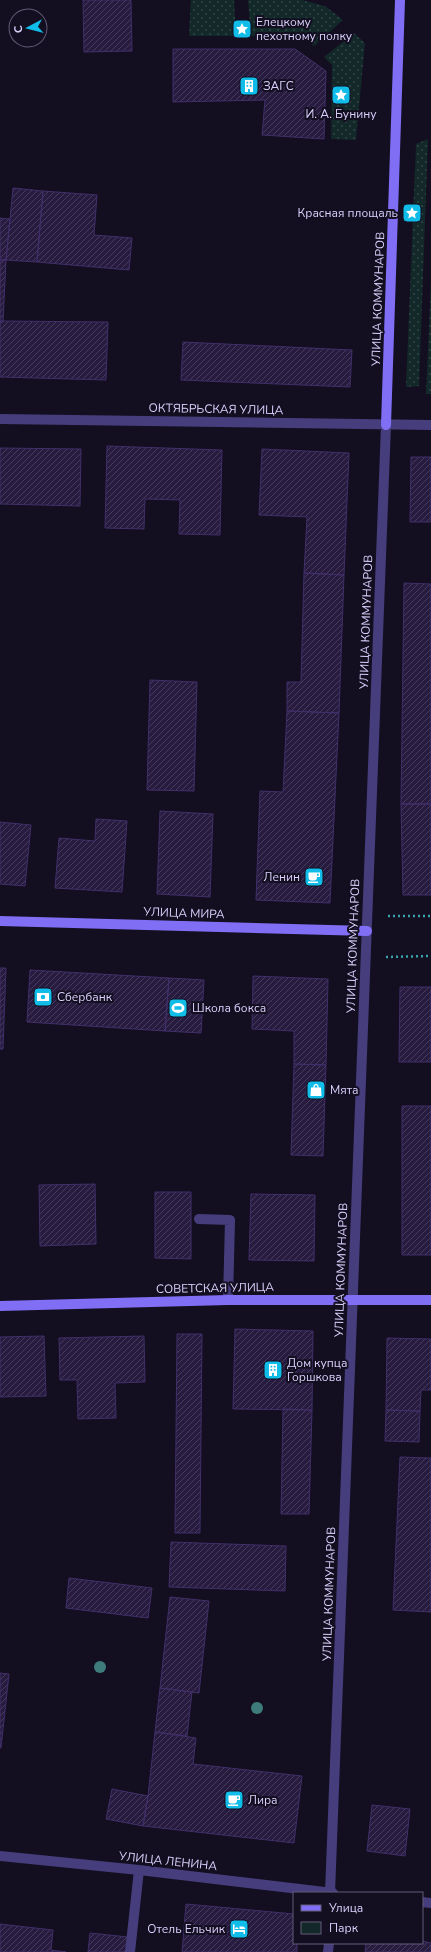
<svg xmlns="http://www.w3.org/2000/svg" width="431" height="1952" font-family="'Nunito Sans',sans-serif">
  <defs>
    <pattern id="green-dots" width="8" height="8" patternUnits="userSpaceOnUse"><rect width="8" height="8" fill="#122829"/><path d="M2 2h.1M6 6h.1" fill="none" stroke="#344649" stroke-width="1.8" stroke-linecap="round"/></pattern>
    <pattern id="building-hatch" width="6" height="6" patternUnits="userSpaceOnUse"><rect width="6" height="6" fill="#271c3f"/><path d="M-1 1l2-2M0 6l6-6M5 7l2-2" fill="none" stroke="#463c5c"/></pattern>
  </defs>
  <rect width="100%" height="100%" fill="#130e20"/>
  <path fill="url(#green-dots)" d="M 191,0 L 234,0 L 236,36 L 189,36 Z
    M 248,0 L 302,0 L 325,6 L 343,20 L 314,46 L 303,38 L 251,36 Z
    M 354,33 L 365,43 L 356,140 L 331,139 L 332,65 L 324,57 Z
    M 428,139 L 419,386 L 406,387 L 416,144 Z
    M 431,282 L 431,394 L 426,394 Z"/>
  <path fill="url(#building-hatch)" stroke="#412f6a" d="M 83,0 L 131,0 L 132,51 L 84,52 Z
    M 173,49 L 295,49 L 326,71 L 324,139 L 262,135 L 265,100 L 173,102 Z
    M 13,188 L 43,191 L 37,262 L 6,260 Z
    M 43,191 L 97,195 L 94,235 L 132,238 L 129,270 L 37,262 Z
    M 0,218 L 10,219 L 6,260 L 0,260 Z
    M 0,260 L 6,260 L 3,322 L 0,321 Z
    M 0,321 L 108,322 L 106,380 L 0,377 Z
    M 183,342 L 352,350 L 350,387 L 181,380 Z
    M 107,446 L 222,450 L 220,535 L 179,534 L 180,500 L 145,499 L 144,529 L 105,528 Z
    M 0,448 L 81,449 L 80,506 L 0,504 Z
    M 262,449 L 349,453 L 344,575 L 304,573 L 307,517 L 259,515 Z
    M 411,457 L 431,457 L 431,522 L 410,522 Z
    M 304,573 L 344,575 L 339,713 L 287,711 L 287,682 L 301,682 Z
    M 404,583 L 431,584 L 431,804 L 401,804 Z
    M 150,680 L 197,682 L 194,791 L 147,790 Z
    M 287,711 L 339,713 L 330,903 L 256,900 L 260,791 L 283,792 Z
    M 401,804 L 431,804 L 431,895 L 403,895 Z
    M 160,811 L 213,814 L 210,897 L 157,894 Z
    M 96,819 L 127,821 L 122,892 L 55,888 L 59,838 L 95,841 Z
    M 0,822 L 31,825 L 25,886 L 0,884 Z
    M 0,968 L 6,968 L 3,1049 L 0,1049 Z
    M 30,970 L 169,978 L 165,1031 L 27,1022 Z
    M 253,976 L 328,979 L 326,1065 L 294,1064 L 294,1031 L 252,1029 Z
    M 169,978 L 204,980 L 201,1033 L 165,1031 Z
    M 400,987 L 431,987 L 431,1062 L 399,1062 Z
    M 294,1064 L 326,1065 L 323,1156 L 291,1155 Z
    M 402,1106 L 431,1106 L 431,1255 L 402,1255 Z
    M 95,1184 L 96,1244 L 40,1246 L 39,1185 Z
    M 155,1192 L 191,1192 L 191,1259 L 155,1258 Z
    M 251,1194 L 315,1195 L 314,1261 L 249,1260 Z
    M 235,1329 L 313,1331 L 312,1410 L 233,1409 Z
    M 177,1334 L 202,1334 L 200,1533 L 175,1533 Z
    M 44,1336 L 46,1396 L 0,1397 L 0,1337 Z
    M 144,1336 L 145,1382 L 115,1383 L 116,1418 L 78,1419 L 77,1380 L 60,1380 L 59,1338 Z
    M 387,1338 L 431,1339 L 431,1390 L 421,1390 L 420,1411 L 386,1410 Z
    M 283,1409 L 312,1410 L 309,1514 L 281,1514 Z
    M 386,1410 L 420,1411 L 419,1442 L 385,1441 Z
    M 400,1457 L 431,1458 L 431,1612 L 393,1610 Z
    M 171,1542 L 286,1546 L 285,1591 L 169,1587 Z
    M 69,1578 L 152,1588 L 148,1618 L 66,1608 Z
    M 170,1597 L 209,1601 L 199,1693 L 160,1688 Z
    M 0,1673 L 9,1674 L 1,1748 L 0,1748 Z
    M 160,1688 L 192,1692 L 187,1736 L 155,1732 Z
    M 155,1732 L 196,1738 L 193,1764 L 302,1776 L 294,1843 L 143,1826 L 148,1796 Z
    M 112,1789 L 148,1796 L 143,1826 L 106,1819 Z
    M 372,1805 L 410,1809 L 405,1856 L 367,1851 Z
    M 186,1904 L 294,1914 L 294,1943 L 297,1943 L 297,1952 L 182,1952 Z
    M 0,1924 L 53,1930 L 51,1950 L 66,1952 L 0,1952 Z
    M 90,1933 L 128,1937 L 126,1952 L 88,1952 Z
    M 422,1941 L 431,1943 L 431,1952 L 365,1952 L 366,1943 L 422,1943 Z"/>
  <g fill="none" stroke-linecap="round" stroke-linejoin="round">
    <path stroke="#36a5aa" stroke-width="2.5" stroke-dasharray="2 3" stroke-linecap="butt" d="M 388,916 L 431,916
      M 386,957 L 431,956"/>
    <path stroke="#463d7c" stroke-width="10" d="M 199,1219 L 230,1220 L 228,1300
      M 130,1952 L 139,1870"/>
    <path stroke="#463d7c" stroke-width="10" d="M 0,419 L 431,425
      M 0,1856 L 139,1870 L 333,1893
      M 330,1893 L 386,425
      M 422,1902 L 431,1903
      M 328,1952 L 329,1943"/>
    <path stroke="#806ef5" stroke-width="10" d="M 386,425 L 400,0
      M 0,921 L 367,931
      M 0,1306 L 228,1300 L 431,1300"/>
  </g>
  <g fill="#3e7c7b">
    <circle cx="100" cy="1667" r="6"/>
    <circle cx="257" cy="1708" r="6"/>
  </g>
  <defs>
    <g id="sight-square" transform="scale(1)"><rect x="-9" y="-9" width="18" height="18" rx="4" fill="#10bce8" stroke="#130e20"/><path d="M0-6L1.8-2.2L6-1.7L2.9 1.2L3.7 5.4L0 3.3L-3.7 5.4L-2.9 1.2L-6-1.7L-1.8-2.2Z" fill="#fff"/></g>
    <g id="building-square" transform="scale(1)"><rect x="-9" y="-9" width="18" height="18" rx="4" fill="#10bce8" stroke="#130e20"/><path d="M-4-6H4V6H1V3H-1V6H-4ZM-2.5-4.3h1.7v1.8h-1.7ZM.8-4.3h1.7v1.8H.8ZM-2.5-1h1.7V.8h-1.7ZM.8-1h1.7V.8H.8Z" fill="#fff"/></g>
    <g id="cafe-square" transform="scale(1)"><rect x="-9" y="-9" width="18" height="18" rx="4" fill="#10bce8" stroke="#130e20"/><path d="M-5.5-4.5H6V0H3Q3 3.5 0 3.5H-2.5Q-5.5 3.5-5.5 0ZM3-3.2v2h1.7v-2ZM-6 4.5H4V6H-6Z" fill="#fff"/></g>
    <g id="bank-square" transform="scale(1)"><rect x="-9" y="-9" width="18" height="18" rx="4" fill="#10bce8" stroke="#130e20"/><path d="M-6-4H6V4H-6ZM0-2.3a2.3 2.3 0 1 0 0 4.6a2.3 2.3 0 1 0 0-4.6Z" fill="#fff"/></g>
    <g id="stadium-square" transform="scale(1)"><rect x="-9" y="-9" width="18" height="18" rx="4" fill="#10bce8" stroke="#130e20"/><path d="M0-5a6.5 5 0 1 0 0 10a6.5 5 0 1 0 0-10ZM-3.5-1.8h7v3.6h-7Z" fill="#fff"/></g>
    <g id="shop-square" transform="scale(1)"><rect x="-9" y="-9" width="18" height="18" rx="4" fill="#10bce8" stroke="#130e20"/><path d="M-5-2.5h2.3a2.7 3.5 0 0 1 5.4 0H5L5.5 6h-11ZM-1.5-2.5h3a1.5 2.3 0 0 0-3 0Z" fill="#fff"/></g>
    <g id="hotel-square" transform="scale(1)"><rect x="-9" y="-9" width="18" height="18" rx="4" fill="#10bce8" stroke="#130e20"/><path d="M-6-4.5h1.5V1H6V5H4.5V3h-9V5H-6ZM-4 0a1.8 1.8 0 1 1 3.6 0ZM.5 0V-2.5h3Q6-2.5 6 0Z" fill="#fff"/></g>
  </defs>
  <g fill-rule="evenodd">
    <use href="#sight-square" x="242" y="29"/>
    <use href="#building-square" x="249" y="86"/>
    <use href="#sight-square" x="341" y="95"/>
    <use href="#sight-square" x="412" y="213"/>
    <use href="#cafe-square" x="314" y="877"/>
    <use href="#bank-square" x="43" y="997"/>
    <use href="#stadium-square" x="178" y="1008"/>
    <use href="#shop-square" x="316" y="1090"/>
    <use href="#building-square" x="273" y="1370"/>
    <use href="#cafe-square" x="234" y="1800"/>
    <use href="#hotel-square" x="239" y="1929"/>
  </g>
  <g text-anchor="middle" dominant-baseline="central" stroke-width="4" stroke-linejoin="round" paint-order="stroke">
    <g font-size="12" fill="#dad0fc" stroke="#130e20" text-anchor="start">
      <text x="256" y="22">Елецкому<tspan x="256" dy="14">пехотному полку</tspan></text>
      <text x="263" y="86">ЗАГС</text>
      <text x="341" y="114" text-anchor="middle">И. А. Бунину</text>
      <text x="398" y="213" text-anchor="end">Красная площаль</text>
      <text x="300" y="877" text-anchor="end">Ленин</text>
      <text x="57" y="997">Сбербанк</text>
      <text x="192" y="1008">Школа бокса</text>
      <text x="330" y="1090">Мята</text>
      <text x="287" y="1363">Дом купца<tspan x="287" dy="14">Горшкова</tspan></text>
      <text x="248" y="1800">Лира</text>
      <text x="225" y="1929" text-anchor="end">Отель Ельчик</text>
    </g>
    <g font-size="12" fill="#dad0fc" stroke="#130e20">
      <text transform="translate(378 299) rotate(-88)">УЛИЦА КОММУНАРОВ</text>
      <text transform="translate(216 409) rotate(1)">ОКТЯБРЬСКАЯ УЛИЦА</text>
      <text transform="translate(366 622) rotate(-88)">УЛИЦА КОММУНАРОВ</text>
      <text transform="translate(184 913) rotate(2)">УЛИЦА МИРА</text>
      <text transform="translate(353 946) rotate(-88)">УЛИЦА КОММУНАРОВ</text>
      <text transform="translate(341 1270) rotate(-88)">УЛИЦА КОММУНАРОВ</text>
      <text transform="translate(215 1288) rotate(-1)">СОВЕТСКАЯ УЛИЦА</text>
      <text transform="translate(329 1594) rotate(-88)">УЛИЦА КОММУНАРОВ</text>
      <text transform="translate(168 1861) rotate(6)">УЛИЦА ЛЕНИНА</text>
    </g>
  </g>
  <rect x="293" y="1892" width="130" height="52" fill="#130e20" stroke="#635c78"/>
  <rect x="301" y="1905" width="20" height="6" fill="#806ef5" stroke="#635c78"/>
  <text x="329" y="1912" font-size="12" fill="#dad0fc">Улица</text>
  <rect x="301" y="1922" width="20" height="12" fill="#122829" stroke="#635c78"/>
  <text x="329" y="1932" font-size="12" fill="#dad0fc">Парк</text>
  <g transform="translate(28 28) rotate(263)"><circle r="19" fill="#130e20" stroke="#635c78"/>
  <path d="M0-3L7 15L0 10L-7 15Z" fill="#10bce8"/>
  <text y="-6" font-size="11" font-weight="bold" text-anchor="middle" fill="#dad0fc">С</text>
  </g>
</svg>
